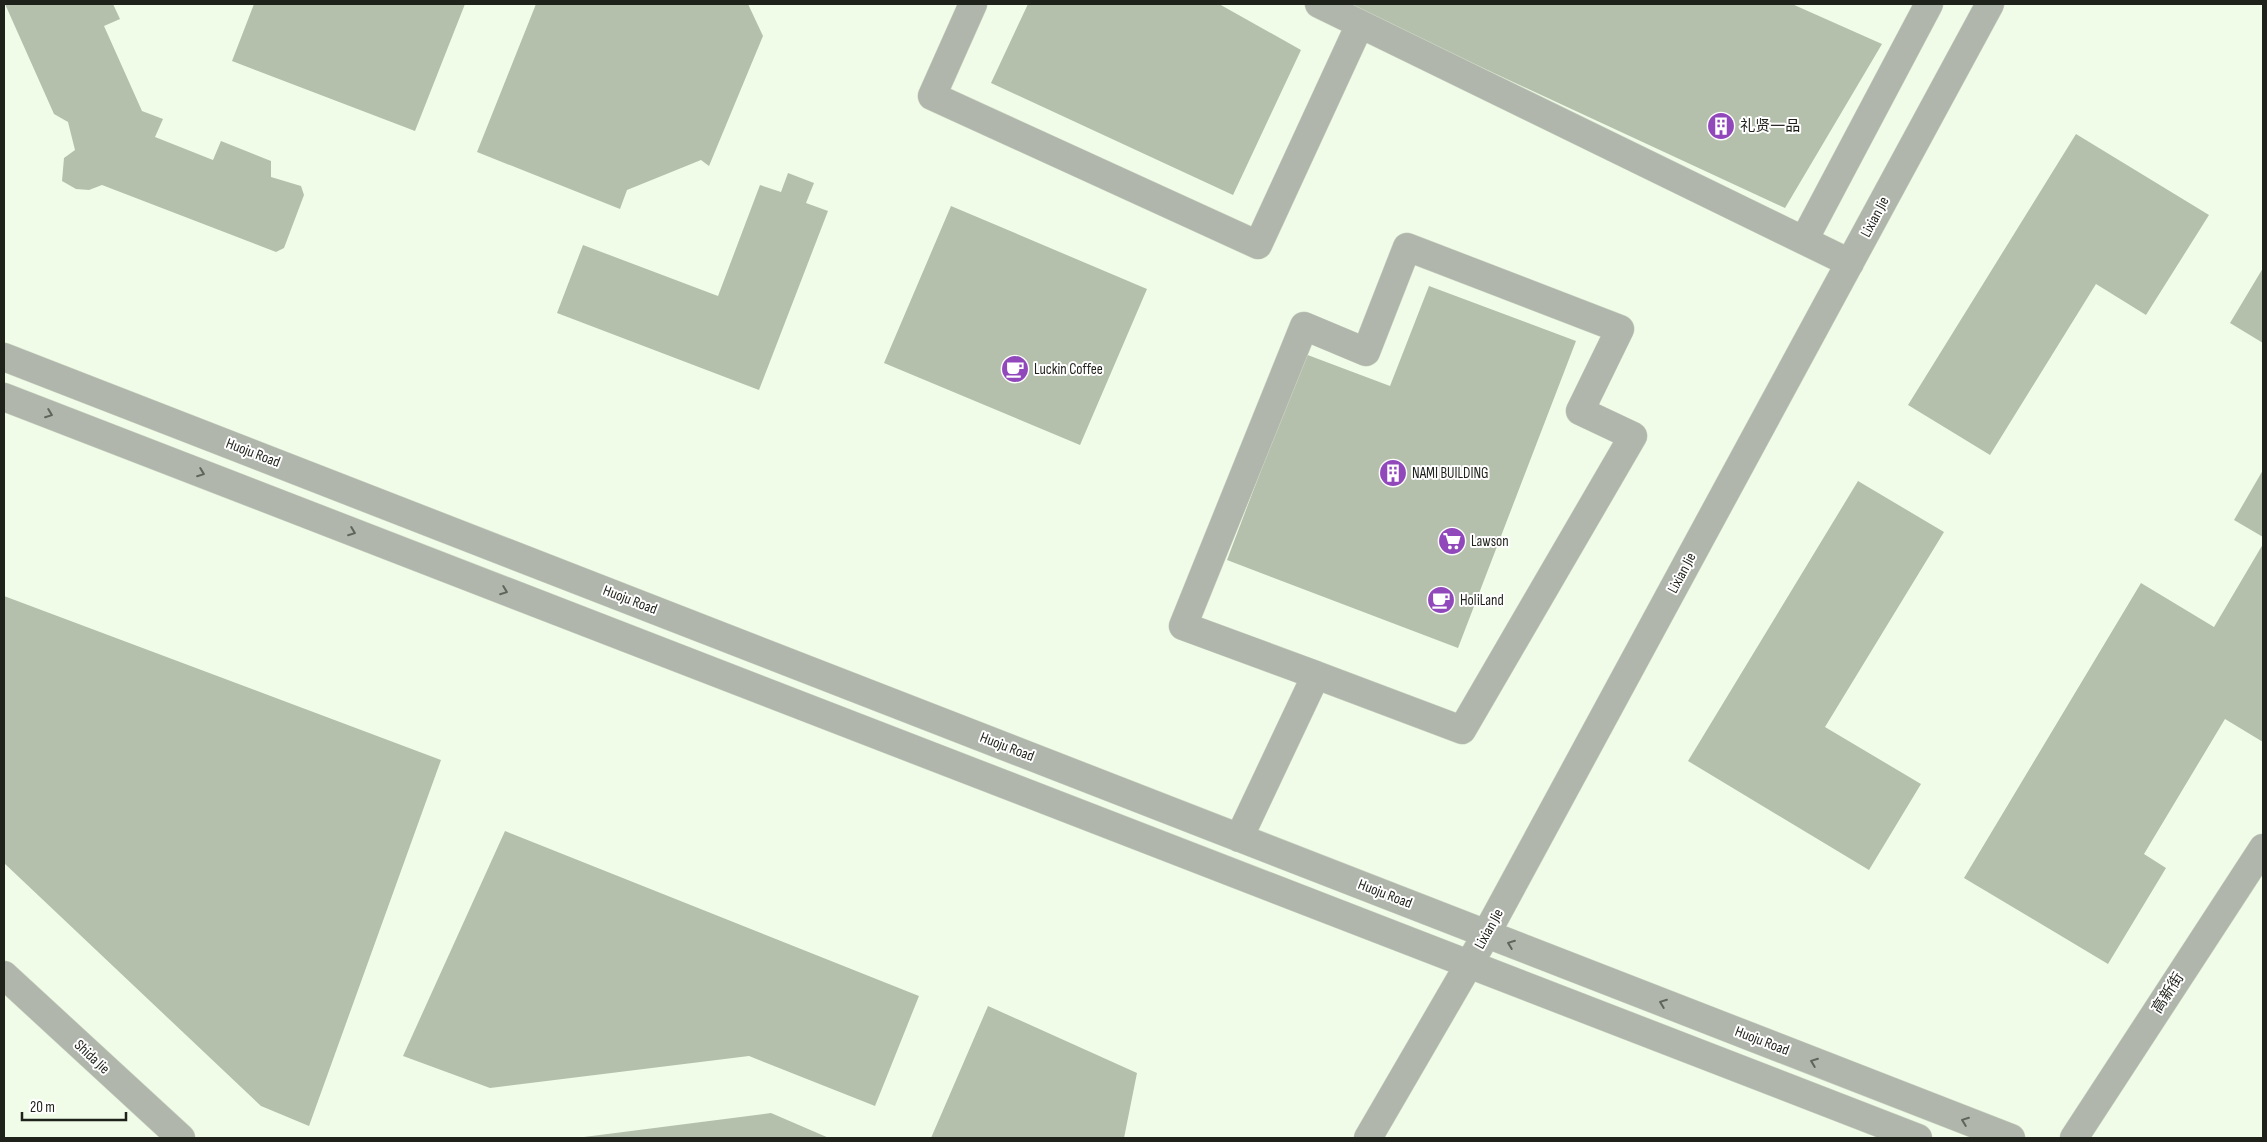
<svg xmlns="http://www.w3.org/2000/svg" width="2267" height="1142" font-family="'Sofia Sans Condensed','Noto Sans SC',sans-serif">
  <rect width="100%" height="100%" fill="#f0fce7"/>
  <path fill="#b5c0ac" d="M 5,4 L 113,4 L 120,19 L 104,26 L 142,111 L 163,119 L 155,137 L 213,160 L 221,141 L 271,161 L 271,177 L 301,186 L 304,195 L 284,248 L 276,252 L 102,185 L 89,190 L 76,189 L 62,181 L 64,158 L 75,150 L 68,122 L 54,114 Z
    M 254,4 L 465,4 L 415,131 L 232,61 Z
    M 536,4 L 748,4 L 763,36 L 709,166 L 701,160 L 627,190 L 620,209 L 477,152 Z
    M 1028,4 L 1219,4 L 1301,50 L 1233,195 L 991,83 Z
    M 1345,4 L 1792,4 L 1882,44 L 1785,208 Z
    M 2076,134 L 2209,215 L 2146,315 L 2096,284 L 1990,455 L 1908,405 Z
    M 788,173 L 814,183 L 806,203 L 828,211 L 759,390 L 557,313 L 583,245 L 718,296 L 760,185 L 781,192 Z
    M 951,206 L 1147,289 L 1080,445 L 884,363 Z
    M 2263,268 L 2263,343 L 2230,323 Z
    M 1429,286 L 1576,341 L 1458,648 L 1227,560 L 1305,354 L 1390,386 Z
    M 2263,470 L 2263,537 L 2234,520 Z
    M 1858,481 L 1944,532 L 1825,727 L 1921,784 L 1869,870 L 1688,761 Z
    M 2263,544 L 2263,742 L 2225,719 L 2144,854 L 2166,868 L 2108,964 L 1964,878 L 2141,583 L 2214,627 Z
    M 4,596 L 441,760 L 309,1126 L 261,1106 L 4,863 Z
    M 505,831 L 919,996 L 875,1106 L 749,1056 L 490,1088 L 403,1056 Z
    M 988,1006 L 1137,1073 L 1124,1138 L 931,1138 Z
    M 771,1113 L 829,1138 L 584,1138 L 584,1137 Z"/>
  <g fill="none" stroke-linecap="round" stroke-linejoin="round">
    <g stroke="#ced9c6" stroke-width="29">
      <path id="minor" d="M 973,4 L 932,96 L 1258,245 L 1360,24
        M 1319,4 L 1850,263
        M 1804,240 L 1929,4
        M 4,357 L 2011,1138
        M 4,397 L 1918,1138
        M 1239,838 L 1316,675 L 1462,730 L 1633,436 L 1580,411 L 1620,329 L 1407,247 L 1366,352 L 1304,326 L 1183,626 L 1316,675
        M 4,975 L 181,1138
        M 1368,1138 L 1479,947 L 1990,4
        M 2074,1138 L 2263,848"/>
    </g>
    <use href="#minor" stroke="#b1b6ad" stroke-width="28"/>
  </g>
  <defs><path id="oneway-chevron" d="M-2-3.5L2.5 0L-2 3.5" fill="none" stroke-width="1.6" stroke-linecap="round" stroke-linejoin="round" transform="scale(1.25)"/></defs>
  <g stroke="#60655c">
    <use href="#oneway-chevron" transform="translate(49 414) rotate(21)"/>
    <use href="#oneway-chevron" transform="translate(201 473) rotate(21)"/>
    <use href="#oneway-chevron" transform="translate(352 532) rotate(21)"/>
    <use href="#oneway-chevron" transform="translate(504 591) rotate(21)"/>
    <use href="#oneway-chevron" transform="translate(1511 944) rotate(-159)"/>
    <use href="#oneway-chevron" transform="translate(1663 1003) rotate(-159)"/>
    <use href="#oneway-chevron" transform="translate(1814 1062) rotate(-159)"/>
    <use href="#oneway-chevron" transform="translate(1965 1121) rotate(-159)"/>
  </g>
  <defs>
    <g id="building-disc" transform="scale(1.4375)"><circle r="9.5" fill="#9148bb" stroke="#fff"/><path d="M-4-6H4V6H1V3H-1V6H-4ZM-2.5-4.3h1.7v1.8h-1.7ZM.8-4.3h1.7v1.8H.8ZM-2.5-1h1.7V.8h-1.7ZM.8-1h1.7V.8H.8Z" fill="#fff"/></g>
    <g id="cafe-disc" transform="scale(1.4375)"><circle r="9.5" fill="#9148bb" stroke="#fff"/><path d="M-5.5-4.5H6V0H3Q3 3.5 0 3.5H-2.5Q-5.5 3.5-5.5 0ZM3-3.2v2h1.7v-2ZM-6 4.5H4V6H-6Z" fill="#fff"/></g>
    <g id="supermarket-disc" transform="scale(1.4375)"><circle r="9.5" fill="#9148bb" stroke="#fff"/><path d="M-6-5.5h2.5l.6 2H6L4.5 2H-2.5L-4.4-4H-6ZM-1.5 3.2a1.3 1.3 0 1 0 .1 0ZM3 3.2a1.3 1.3 0 1 0 .1 0Z" fill="#fff"/></g>
  </defs>
  <g fill-rule="evenodd">
    <use href="#building-disc" x="1721" y="126"/>
    <use href="#cafe-disc" x="1015" y="369"/>
    <use href="#building-disc" x="1393" y="473"/>
    <use href="#supermarket-disc" x="1452" y="541"/>
    <use href="#cafe-disc" x="1441" y="600"/>
  </g>
  <g text-anchor="middle" dominant-baseline="central" stroke-width="4" stroke-linejoin="round" paint-order="stroke">
    <g font-size="15" fill="#1e221a" stroke="#fff" text-anchor="start">
      <text x="1740" y="126">礼贤一品</text>
      <text x="1034" y="369">Luckin Coffee</text>
      <text x="1412" y="473">NAMI BUILDING</text>
      <text x="1471" y="541">Lawson</text>
      <text x="1460" y="600">HoliLand</text>
    </g>
    <g font-size="15" fill="#1e221a" stroke="#fff">
      <text transform="translate(1875 217) rotate(-62)">Lixian Jie</text>
      <text transform="translate(253 453) rotate(21)">Huoju Road</text>
      <text transform="translate(1682 573) rotate(-62)">Lixian Jie</text>
      <text transform="translate(630 600) rotate(21)">Huoju Road</text>
      <text transform="translate(1007 747) rotate(21)">Huoju Road</text>
      <text transform="translate(1385 894) rotate(21)">Huoju Road</text>
      <text transform="translate(1489 929) rotate(-61)">Lixian Jie</text>
      <text transform="translate(2168 993) rotate(-57)">高新街</text>
      <text transform="translate(1762 1041) rotate(21)">Huoju Road</text>
      <text transform="translate(92 1057) rotate(43)">Shida Jie</text>
    </g>
  </g>
  <rect width="2267" height="1142" fill="none" stroke="#1e221a" stroke-width="10"/>
  <path d="M22 1112v8h104v-8" fill="none" stroke="#1e221a" stroke-width="2.5"/>
  <text x="30" y="1112" font-size="15" fill="#1e221a" stroke="#ffffff" stroke-width="4" paint-order="stroke">20 m</text>
</svg>
